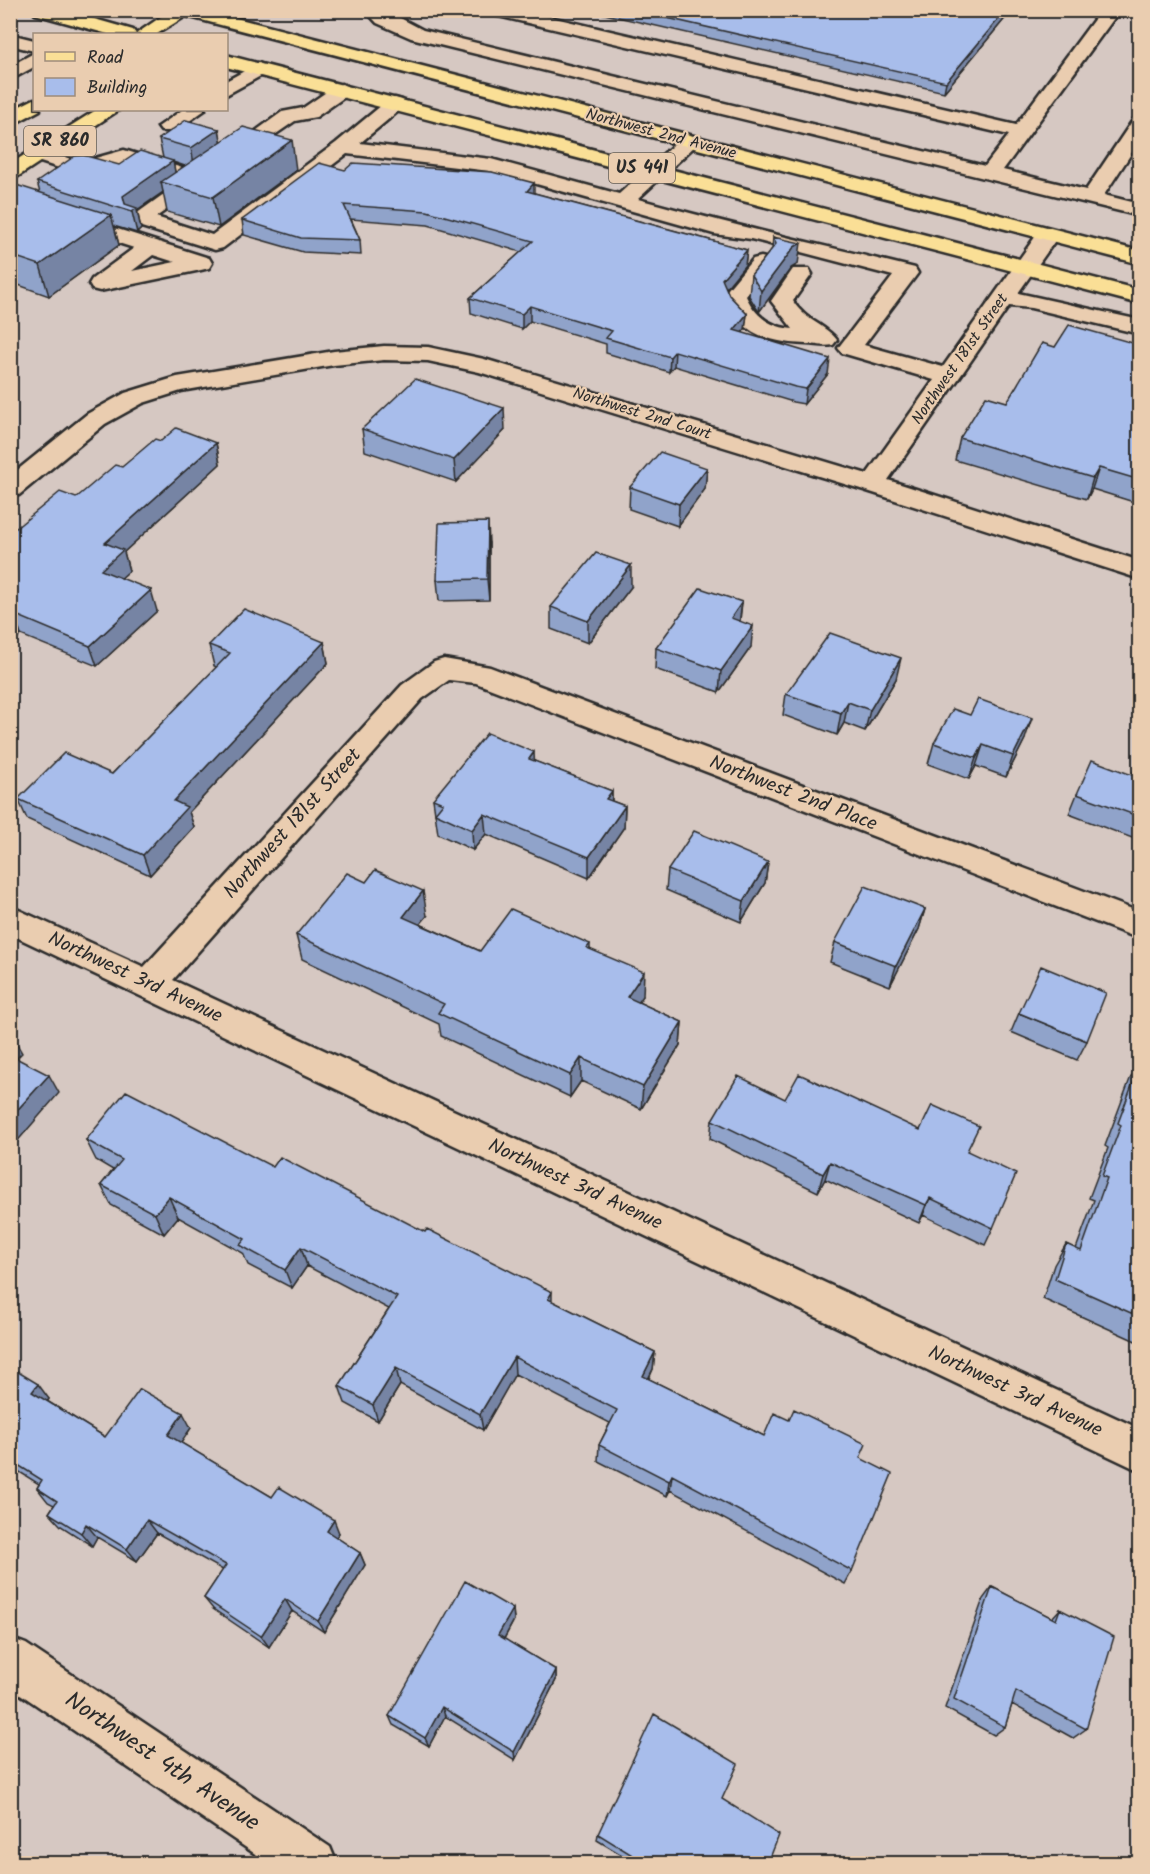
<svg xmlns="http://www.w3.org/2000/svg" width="1150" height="1874" font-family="Kalam,sans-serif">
  <rect width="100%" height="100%" fill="#d6c8c2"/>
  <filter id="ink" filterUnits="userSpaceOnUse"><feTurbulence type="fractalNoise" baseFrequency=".0167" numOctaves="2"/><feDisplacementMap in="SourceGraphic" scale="12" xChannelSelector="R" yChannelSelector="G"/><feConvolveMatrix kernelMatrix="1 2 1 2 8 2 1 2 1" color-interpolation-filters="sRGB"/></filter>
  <g filter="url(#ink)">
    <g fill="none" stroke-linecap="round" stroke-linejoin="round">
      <g stroke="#2b2b2b" stroke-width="5">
        <path id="minor" d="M 365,10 L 385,10 L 423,30 L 985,166 L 1009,135 L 494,15 L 485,10 L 520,10 L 1016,125 L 1101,10 L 1120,10 L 1003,170 L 1086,190 L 1133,120 L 1140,118 L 1140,140 L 1104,195 L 1140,204 L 1140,216 L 411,38 L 377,23 Z
          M 10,34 L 34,40 L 34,51 L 10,45 Z
          M 34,53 L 34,67 L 10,80 L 10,66 Z
          M 259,63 L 268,69 L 266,73 L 226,95 L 226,81 Z
          M 342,84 L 352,90 L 349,94 L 316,117 L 295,121 L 234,163 L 220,163 L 217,159 L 282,112 L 303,108 L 335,86 Z
          M 395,98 L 402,100 L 405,104 L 402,108 L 360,143 L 491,159 L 619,194 L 682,137 L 696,137 L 699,141 L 696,145 L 638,199 C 730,225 823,245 915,268 L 918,273 L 864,345 L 943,367 L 1040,230 L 1056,230 L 1059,235 L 1018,293 L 1140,320 L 1140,334 L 1031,308 L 1009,306 L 888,480 L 1140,561 L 1140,579 L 864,490 L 479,372 L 428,361 L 384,360 L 334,365 L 181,391 L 143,403 L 105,424 L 19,495 L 10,497 L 10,476 L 87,414 L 125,393 L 177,377 L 334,351 L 384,346 L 428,347 L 484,359 L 867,474 L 934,380 L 842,353 L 838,348 L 893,276 L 751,239 L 714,234 L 490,171 L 347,154 L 223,248 L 215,250 L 132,224 L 129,219 L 182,181 L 124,163 L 81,175 L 31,159 L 28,155 L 31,151 L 38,149 L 81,162 L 124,150 L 205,175 L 208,179 L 205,183 L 156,217 L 212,235 L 336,143 L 388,100 Z
          M 182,110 L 205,110 L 175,131 L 161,131 L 158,127 Z
          M 10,195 L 209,258 L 212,263 L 209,268 L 201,270 L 100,291 L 92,289 L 89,284 L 92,279 L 134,248 L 10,208 ZM 153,255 L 175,262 L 132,271 Z
          M 761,257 L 769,259 L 772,264 L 746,296 C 755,316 770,327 793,329 L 771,301 L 793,269 L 809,269 L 812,274 L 793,301 C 804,320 826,325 837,340 L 833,345 C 823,347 816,344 806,344 C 765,342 740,333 723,295 L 753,259 Z
          M 444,659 L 490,667 L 1140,912 L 1140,939 L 476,683 L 449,680 L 422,699 L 173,980 L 1140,1429 L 1140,1471 L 10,934 L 10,906 L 144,967 L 402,685 L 434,662 Z
          M 10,1638 L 26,1644 L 330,1847 L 337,1864 L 270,1864 L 10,1687 Z"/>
      </g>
      <g stroke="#2b2b2b" stroke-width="5">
        <path id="major" d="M 32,10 L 63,10 L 133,30 L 136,34 L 171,10 L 205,10 L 1140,251 L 1140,264 L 186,16 L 157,34 L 108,34 L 35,14 Z
          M 226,55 L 1140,290 L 1140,304 L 226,67 Z
          M 34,99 L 34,110 L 40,110 L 10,126 L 10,111 Z
          M 96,110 L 119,110 L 17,177 L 10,179 L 10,164 Z"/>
      </g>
      <use href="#minor" fill="#eacdb0" fill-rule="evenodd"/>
      <use href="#major" fill="#fadf96" fill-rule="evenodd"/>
    </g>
    <path fill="#90a3ca" stroke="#2b2b2b" stroke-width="1.5" fill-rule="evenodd" d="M 587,10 L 1012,10 L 944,92 Z
      M 219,129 L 221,141 L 296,170 L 219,227 L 167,212 L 163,192 L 137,210 L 141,229 L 137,233 L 114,226 L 119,245 L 49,296 L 10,282 L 10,186 L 40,193 L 37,182 L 119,165 L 163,158 L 159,139 ZM 173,162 L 185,166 L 175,173 Z
      M 345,170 L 534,193 L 747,250 L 745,265 L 726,288 L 729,295 L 747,314 L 745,329 L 742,333 L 828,374 L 804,404 L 793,402 L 674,366 L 669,372 L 643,364 L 606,353 L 606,344 L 530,321 L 522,329 L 471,313 L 470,298 L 521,252 L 428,225 L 351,219 L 360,240 L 361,255 L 303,252 L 244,235 L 242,220 Z
      M 773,237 L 798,264 L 791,268 L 759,312 L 749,296 L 751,275 L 772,249 Z
      M 1140,345 L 1140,504 L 1092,489 L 1087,499 L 955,460 L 960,438 L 1007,402 L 1055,347 Z
      M 362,429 L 505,430 L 456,482 L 365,451 Z
      M 161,441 L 216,443 L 220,464 L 124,552 L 129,571 L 121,578 L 157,611 L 97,666 L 21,635 L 10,644 L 10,533 L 76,498 Z
      M 707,468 L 705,489 L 678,526 L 629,509 L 630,487 Z
      M 489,543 L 489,600 L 439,601 L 437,580 Z
      M 631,587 L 588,643 L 551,629 L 551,607 Z
      M 742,602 L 740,621 L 751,647 L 719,692 L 655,669 L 656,648 Z
      M 324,642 L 328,663 L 189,812 L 194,827 L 150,875 L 27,819 L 18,799 L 112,774 L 217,667 L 214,666 L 209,645 Z
      M 896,679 L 865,731 L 844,723 L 837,735 L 783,715 L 786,694 Z
      M 1025,739 L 1006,777 L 976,766 L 969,779 L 928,764 L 934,743 Z
      M 1140,756 L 1140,841 L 1069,814 L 1077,794 L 1132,775 Z
      M 534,761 L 612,791 L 612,801 L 625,806 L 624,827 L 589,878 L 486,834 L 473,850 L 438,834 L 433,799 Z
      M 768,862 L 765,883 L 741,922 L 666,890 L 668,870 Z
      M 925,909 L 919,929 L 890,986 L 830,962 L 835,942 Z
      M 427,916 L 420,924 L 480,951 L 590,944 L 590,949 L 643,996 L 638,1002 L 682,1022 L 680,1045 L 641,1109 L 581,1081 L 570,1097 L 441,1036 L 439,1024 L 302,959 L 296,935 Z
      M 1019,1013 L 1087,1041 L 1077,1060 L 1011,1032 Z
      M 1140,1061 L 1140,1343 L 1043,1299 L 1054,1265 L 1066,1244 L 1076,1249 L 1094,1200 L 1089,1198 L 1108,1148 L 1105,1146 L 1130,1079 Z
      M 785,1099 L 968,1151 L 993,1228 L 985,1245 L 923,1215 L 919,1223 L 825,1179 L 818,1192 L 710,1139 L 712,1120 Z
      M 86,1140 L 273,1167 L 552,1301 L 655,1352 L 653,1369 L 649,1379 L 764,1436 L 860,1458 L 852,1571 L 845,1584 L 670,1490 L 667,1496 L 598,1461 L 599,1445 L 610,1423 L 515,1374 L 483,1430 L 400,1385 L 378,1421 L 345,1403 L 339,1386 L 389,1309 L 307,1266 L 292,1288 L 248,1265 L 243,1253 L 178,1217 L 164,1234 L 111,1205 L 101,1185 L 113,1170 L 96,1160 Z
      M 10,1367 L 49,1399 L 47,1401 L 105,1437 L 191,1428 L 181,1443 L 272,1497 L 339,1533 L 336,1537 L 360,1553 L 365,1565 L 324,1632 L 292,1611 L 269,1647 L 213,1609 L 204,1598 L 223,1570 L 157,1533 L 137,1561 L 97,1537 L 92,1546 L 61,1526 L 49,1513 L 54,1505 L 48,1502 L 37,1488 L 39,1484 L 10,1466 Z
      M 992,1587 L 1052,1618 L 1060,1609 L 1086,1729 L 1073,1738 L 1012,1704 L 1005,1727 L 994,1735 L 945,1708 L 983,1599 Z
      M 513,1609 L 514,1620 L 504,1639 L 556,1670 L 556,1680 L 515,1760 L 445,1716 L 429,1746 L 393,1725 L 389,1716 Z
      M 722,1799 L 768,1863 L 635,1863 L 597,1840 L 598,1834 Z"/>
    <path fill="#7684a4" stroke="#2b2b2b" stroke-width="1.5" d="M 1006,10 L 1012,10 L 944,92 L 946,82 Z
      M 219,129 L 223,150 L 195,169 L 191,148 Z
      M 292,140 L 296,170 L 219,227 L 213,197 Z
      M 173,161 L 177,182 L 161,182 L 163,192 L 137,210 L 141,229 L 137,233 L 132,212 L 126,210 L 123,196 Z
      M 534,183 L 534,197 L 527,191 Z
      M 111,215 L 119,245 L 49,296 L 40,265 Z
      M 801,243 L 798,264 L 791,268 L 759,312 L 761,291 L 794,247 Z
      M 747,250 L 745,265 L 721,294 L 722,279 Z
      M 530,306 L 530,321 L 522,329 L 522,314 Z
      M 747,314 L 745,329 L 732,345 L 734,330 Z
      M 675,351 L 674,366 L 669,372 L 670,357 Z
      M 830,359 L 828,374 L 804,404 L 806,389 Z
      M 504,408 L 505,430 L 456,482 L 454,460 Z
      M 216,443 L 220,464 L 124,552 L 129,571 L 107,591 L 101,570 L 105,543 Z
      M 707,468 L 705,489 L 678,526 L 679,504 Z
      M 1099,468 L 1092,489 L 1087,499 L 1093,478 Z
      M 488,522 L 489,543 L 489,600 L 487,579 Z
      M 631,565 L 631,587 L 588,643 L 588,621 Z
      M 151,590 L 157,611 L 97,666 L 90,646 Z
      M 742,602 L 739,624 L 731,618 Z
      M 14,614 L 21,635 L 10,644 L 10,616 Z
      M 753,626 L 751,647 L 719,692 L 721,671 Z
      M 324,642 L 328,663 L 189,812 L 194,827 L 150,875 L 143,855 L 174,801 Z
      M 901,658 L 896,679 L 865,731 L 870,710 Z
      M 848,702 L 844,723 L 837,735 L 841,713 Z
      M 1032,718 L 1025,739 L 1006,777 L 1013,756 Z
      M 983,745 L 976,766 L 969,779 L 976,758 Z
      M 534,752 L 535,773 L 529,759 Z
      M 612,791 L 611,812 L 606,799 Z
      M 625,806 L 624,827 L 589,878 L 589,857 Z
      M 484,814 L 486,834 L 473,850 L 472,830 Z
      M 768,862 L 765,883 L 741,922 L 744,901 Z
      M 423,891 L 427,916 L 406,941 L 403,917 Z
      M 925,909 L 919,929 L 890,986 L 896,966 Z
      M 644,972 L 643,996 L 626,1020 L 627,997 Z
      M 682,1022 L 680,1045 L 641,1109 L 643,1087 Z
      M 11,1034 L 22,1053 L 10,1065 L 10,1035 Z
      M 581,1058 L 581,1081 L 570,1097 L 570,1075 Z
      M 49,1075 L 59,1093 L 14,1145 L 10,1140 L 10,1118 Z
      M 830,1162 L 825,1179 L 818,1192 L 823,1174 Z
      M 169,1197 L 178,1217 L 164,1234 L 155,1214 Z
      M 930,1198 L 923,1215 L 919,1223 L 926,1205 Z
      M 301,1247 L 307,1266 L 292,1288 L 285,1270 Z
      M 552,1292 L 552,1310 L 548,1299 Z
      M 655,1352 L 653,1369 L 641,1393 L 643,1376 Z
      M 514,1357 L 515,1374 L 483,1430 L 480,1414 Z
      M 396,1368 L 400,1385 L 378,1421 L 373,1405 Z
      M 38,1384 L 49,1399 L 43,1407 L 32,1392 Z
      M 183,1413 L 191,1428 L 176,1449 L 168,1435 Z
      M 672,1475 L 670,1490 L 667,1496 L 669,1481 Z
      M 147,1520 L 157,1533 L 137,1561 L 127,1549 Z
      M 334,1520 L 339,1533 L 332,1543 L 327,1531 Z
      M 86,1524 L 97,1537 L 92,1546 L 81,1533 Z
      M 360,1553 L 365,1565 L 324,1632 L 318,1621 Z
      M 285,1599 L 292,1611 L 269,1647 L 261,1636 Z
      M 513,1609 L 514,1620 L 500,1646 L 498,1635 Z
      M 556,1670 L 556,1680 L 515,1760 L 514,1752 Z
      M 442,1707 L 445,1716 L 429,1746 L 425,1738 Z
      M 10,1857 L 21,1863 L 12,1863 L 10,1862 Z"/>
    <path fill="#a8bdeb" stroke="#2b2b2b" stroke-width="1.5" d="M 632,10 L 1006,10 L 946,82 Z
      M 186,120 L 219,129 L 191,148 L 159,139 Z
      M 243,127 L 292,140 L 213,197 L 161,182 Z
      M 140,151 L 173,161 L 123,196 L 125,204 L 137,208 L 132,212 L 37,182 L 75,156 L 83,155 L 119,165 Z
      M 319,163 L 345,170 L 353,163 L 492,172 L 534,183 L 527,191 L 747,250 L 722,279 L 729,295 L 747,314 L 734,330 L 830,359 L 806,389 L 795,387 L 675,351 L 670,357 L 643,349 L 606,338 L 612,331 L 530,306 L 522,314 L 470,298 L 533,241 L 427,211 L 344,205 L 360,240 L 301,238 L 242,220 Z
      M 13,184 L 111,215 L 40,265 L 10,255 L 10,186 Z
      M 773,237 L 801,243 L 794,247 L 761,291 L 751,275 L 776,244 Z
      M 1069,325 L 1140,345 L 1140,480 L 1099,468 L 1093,478 L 960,438 L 986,396 L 1007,402 L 1042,343 L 1055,347 Z
      M 415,379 L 504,408 L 454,460 L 362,429 Z
      M 176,428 L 216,443 L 105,543 L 123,550 L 101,570 L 151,590 L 90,646 L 14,614 L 10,616 L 10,533 L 60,492 L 76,498 L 115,465 L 122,467 L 155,439 L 161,441 Z
      M 660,452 L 707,468 L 679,504 L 630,487 Z
      M 488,522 L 487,579 L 437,580 L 439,523 Z
      M 596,553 L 631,565 L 588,621 L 551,607 Z
      M 700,588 L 742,602 L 731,618 L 753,626 L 721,671 L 656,648 Z
      M 244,609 L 324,642 L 174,801 L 187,807 L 143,855 L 18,799 L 64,753 L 112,774 L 230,653 L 209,645 Z
      M 830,633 L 901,658 L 870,710 L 848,702 L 841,713 L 786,694 Z
      M 978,699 L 1032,718 L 1013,756 L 983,745 L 976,758 L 934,743 L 953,709 L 970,715 Z
      M 487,733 L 534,752 L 529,759 L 612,791 L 606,799 L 625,806 L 589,857 L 484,814 L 472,830 L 435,813 L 443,803 L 433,799 Z
      M 1140,756 L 1140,817 L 1077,794 L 1092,760 L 1132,775 Z
      M 694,831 L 768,862 L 744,901 L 668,870 Z
      M 375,870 L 423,891 L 403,917 L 480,951 L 511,909 L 590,944 L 587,948 L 644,972 L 627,997 L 682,1022 L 643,1087 L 581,1058 L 570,1075 L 438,1013 L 444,1004 L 296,935 L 347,873 L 366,882 Z
      M 865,886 L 925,909 L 896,966 L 835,942 Z
      M 1041,966 L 1106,993 L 1087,1041 L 1019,1013 Z
      M 10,1055 L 49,1075 L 10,1118 Z
      M 1140,1064 L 1140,1317 L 1055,1279 L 1066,1244 L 1081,1251 L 1107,1178 L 1102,1176 L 1121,1125 L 1118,1123 Z
      M 799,1074 L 920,1130 L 932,1105 L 979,1126 L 967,1151 L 1016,1174 L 993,1228 L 930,1198 L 926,1205 L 830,1162 L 823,1174 L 712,1120 L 738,1076 L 785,1099 Z
      M 126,1091 L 273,1167 L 280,1157 L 425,1232 L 427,1229 L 552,1292 L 548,1299 L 655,1352 L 643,1376 L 764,1436 L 774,1413 L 789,1420 L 794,1409 L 866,1444 L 860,1458 L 892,1474 L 852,1571 L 672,1475 L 669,1481 L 599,1445 L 617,1410 L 514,1357 L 480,1414 L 396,1368 L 373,1405 L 339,1386 L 397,1297 L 301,1247 L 285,1270 L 240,1245 L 245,1239 L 169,1197 L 155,1214 L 101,1185 L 122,1160 L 86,1140 Z
      M 10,1367 L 38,1384 L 32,1392 L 105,1437 L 140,1389 L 183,1413 L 168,1435 L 272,1497 L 279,1487 L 334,1520 L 327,1531 L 360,1553 L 318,1621 L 285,1599 L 261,1636 L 204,1598 L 226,1565 L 147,1520 L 127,1549 L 86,1524 L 81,1533 L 49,1513 L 57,1501 L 37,1488 L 42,1480 L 10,1460 Z
      M 465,1581 L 513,1609 L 498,1635 L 556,1670 L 514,1752 L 442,1707 L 425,1738 L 389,1716 Z
      M 992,1587 L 1056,1620 L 1060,1609 L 1114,1637 L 1086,1729 L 1016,1691 L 1005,1727 L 954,1699 Z
      M 654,1714 L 738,1764 L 722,1799 L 779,1835 L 768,1863 L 645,1863 L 598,1834 Z"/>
  </g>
  <g text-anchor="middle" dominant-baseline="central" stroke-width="4.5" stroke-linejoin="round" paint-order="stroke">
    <g font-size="16" fill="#2b2b2b" stroke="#eacdb0">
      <text transform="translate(661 134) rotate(15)">Northwest 2nd Avenue</text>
      <text transform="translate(960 359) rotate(-55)">Northwest 181st Street</text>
      <text transform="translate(642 414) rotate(17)">Northwest 2nd Court</text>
    </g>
    <g fill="#eacdb0" stroke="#645c53" stroke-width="1.5">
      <rect x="24" y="126" width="72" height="30" rx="4.5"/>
      <rect x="609" y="153" width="66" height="30" rx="4.5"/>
    </g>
    <g font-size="18" font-weight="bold" fill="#2b2b2b">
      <text x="60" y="141">SR 860</text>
      <text x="642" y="168">US 441</text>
    </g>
    <g font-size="20" fill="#2b2b2b" stroke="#eacdb0">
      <text transform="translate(793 794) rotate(21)">Northwest 2nd Place</text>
      <text transform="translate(293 824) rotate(-48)">Northwest 181st Street</text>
      <text transform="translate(135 978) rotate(25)">Northwest 3rd Avenue</text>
      <text transform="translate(575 1185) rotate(25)">Northwest 3rd Avenue</text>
      <text transform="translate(1015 1392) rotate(25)">Northwest 3rd Avenue</text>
    </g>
    <g font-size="24" fill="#2b2b2b" stroke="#eacdb0">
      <text transform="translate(162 1762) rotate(34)">Northwest 4th Avenue</text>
    </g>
  </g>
  <rect width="1150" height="1874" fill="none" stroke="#eacdb0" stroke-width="36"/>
  <rect x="18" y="18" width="1114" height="1838" fill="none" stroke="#2b2b2b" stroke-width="2" filter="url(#ink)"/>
  <rect x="33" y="33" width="195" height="78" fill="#eacdb0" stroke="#9e8c7b" stroke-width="1.5"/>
  <rect x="45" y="52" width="30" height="9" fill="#fadf96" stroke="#9e8c7b" stroke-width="1.5"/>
  <text x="87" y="63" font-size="18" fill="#2b2b2b">Road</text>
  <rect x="45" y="78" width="30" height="18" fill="#a8bdeb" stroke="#9e8c7b" stroke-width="1.5"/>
  <text x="87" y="93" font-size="18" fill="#2b2b2b">Building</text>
</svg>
